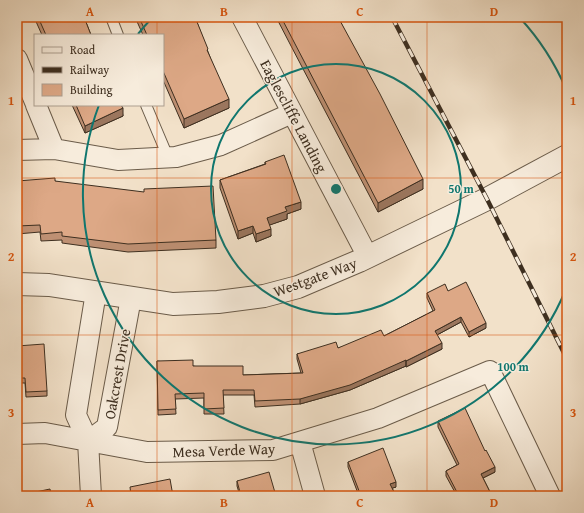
<svg xmlns="http://www.w3.org/2000/svg" width="584" height="513" font-family="'Gentium Book Plus',serif">
  <rect width="100%" height="100%" fill="#f2e1c9"/>
  <filter id="stains"><feTurbulence type="fractalNoise" baseFrequency=".005" numOctaves="4"/><feColorMatrix values="0 0 0 0 .2 0 0 0 0 .09 0 0 0 0 .02 0 0 0 .5 -.17"/></filter>
  <radialGradient id="worn" r=".72"><stop offset=".6" stop-color="#630" stop-opacity="0"/><stop offset="1" stop-color="#630" stop-opacity=".3"/></radialGradient>
  <g fill="none" stroke-linecap="round" stroke-linejoin="round">
    <g stroke="#6b5c4a" stroke-width="12">
      <path id="service" d="M 111,17 L 118,35
        M 146,105 L 168,157"/>
    </g>
    <g stroke="#6b5c4a" stroke-width="22">
      <path id="minor" d="M 242,17 L 368,257
        M 17,59 L 35,102
        M 36,105 L 54,149
        M 17,150 L 54,149 L 118,160 L 176,157 L 221,145 L 292,113
        M 17,434 L 45,433 L 147,452 L 273,450 L 378,418 L 490,371 L 550,496
        M 88,441 L 107,427 L 131,298
        M 300,442 L 315,496
        M 91,496 L 88,441 L 76,415 L 96,292"/>
    </g>
    <g stroke="#6b5c4a" stroke-width="24">
      <path id="tertiary" d="M 17,284 L 49,285 L 173,304 L 218,302 L 264,296 L 298,287 L 359,261 L 487,199 L 567,156"/>
    </g>
    <use href="#service" stroke="#f7ecdc" stroke-width="10"/>
    <use href="#minor" stroke="#f7ecdc" stroke-width="20"/>
    <use href="#tertiary" stroke="#f7ecdc" stroke-width="22"/>
    <g stroke="#3e2f20" stroke-width="4.5">
      <path id="rail" d="M 392,17 L 487,199 L 567,359"/>
    </g>
    <use href="#rail" stroke="#f7ecdc" stroke-width="3" stroke-dasharray="9" stroke-linecap="butt"/>
  </g>
  <path fill="#be9073" stroke="#3e2f20" d="M 34,17 L 84,17 L 91,35 L 42,35 Z
    M 135,17 L 195,17 L 229,108 L 184,128 L 163,80 L 163,35 L 143,35 Z
    M 276,17 L 338,17 L 423,189 L 378,212 L 290,44 Z
    M 72,105 L 121,105 L 123,116 L 85,133 Z
    M 265,162 L 301,209 L 287,214 L 287,219 L 269,225 L 271,236 L 256,242 L 253,233 L 238,239 L 220,188 L 220,180 L 265,164 Z
    M 17,181 L 55,181 L 216,240 L 216,248 L 128,252 L 62,243 L 62,240 L 41,241 L 40,232 L 17,234 Z
    M 448,291 L 486,328 L 469,337 L 461,322 L 437,335 L 442,349 L 406,367 L 406,366 L 350,390 L 300,404 L 255,407 L 254,395 L 223,395 L 224,414 L 204,414 L 204,398 L 175,399 L 176,414 L 158,415 L 157,361 L 193,366 L 243,375 L 301,373 L 297,359 L 297,354 L 338,348 L 384,336 L 433,311 L 427,298 L 427,293 Z
    M 17,346 L 47,391 L 47,396 L 26,397 L 25,383 L 17,383 Z
    M 438,421 L 495,472 L 483,478 L 492,496 L 457,496 L 446,476 L 446,471 L 457,465 L 438,427 Z
    M 348,462 L 396,487 L 392,488 L 396,496 L 359,496 L 348,467 Z
    M 237,481 L 276,496 L 240,496 L 237,486 Z"/>
  <path fill="#9b765e" stroke="#3e2f20" d="M 229,99 L 229,108 L 184,128 L 184,119 Z
    M 123,108 L 123,116 L 85,133 L 85,126 Z
    M 423,179 L 423,189 L 378,212 L 378,203 Z
    M 301,202 L 301,209 L 287,214 L 287,219 L 267,226 L 267,218 L 285,207 Z
    M 253,226 L 253,233 L 238,239 L 238,231 Z
    M 271,229 L 271,236 L 256,242 L 256,234 Z
    M 461,317 L 461,322 L 435,336 L 435,331 Z
    M 486,323 L 486,328 L 469,337 L 469,332 Z
    M 442,343 L 442,349 L 406,367 L 406,361 Z
    M 406,360 L 406,366 L 350,390 L 300,404 L 300,399 Z
    M 495,467 L 495,472 L 481,479 L 481,474 Z
    M 396,482 L 396,487 L 390,489 L 390,484 Z"/>
  <path fill="#dda886" stroke="#3e2f20" d="M 38,17 L 84,17 L 91,35 L 46,35 Z
    M 139,17 L 195,17 L 208,49 L 207,50 L 229,99 L 184,119 L 163,71 L 163,35 L 147,35 Z
    M 281,17 L 338,17 L 380,94 L 423,179 L 378,203 Z
    M 76,105 L 121,105 L 123,108 L 85,126 Z
    M 284,155 L 301,202 L 285,207 L 287,211 L 267,218 L 271,229 L 256,234 L 253,226 L 238,231 L 220,180 L 266,164 L 265,162 Z
    M 55,178 L 55,181 L 144,192 L 144,189 L 213,186 L 216,240 L 128,244 L 62,236 L 62,232 L 41,234 L 40,225 L 17,226 L 17,181 Z
    M 466,282 L 486,323 L 469,332 L 461,317 L 435,331 L 442,343 L 406,361 L 406,360 L 350,385 L 300,399 L 255,401 L 254,390 L 223,390 L 224,408 L 204,409 L 204,393 L 175,394 L 176,409 L 158,410 L 157,361 L 193,360 L 193,366 L 243,366 L 243,375 L 303,373 L 297,354 L 336,342 L 338,348 L 381,330 L 384,336 L 435,310 L 427,293 L 445,284 L 448,291 Z
    M 44,344 L 47,391 L 26,392 L 25,378 L 17,378 L 17,346 Z
    M 465,408 L 485,451 L 486,450 L 495,467 L 481,474 L 492,496 L 459,496 L 446,471 L 459,464 L 438,421 Z
    M 383,448 L 396,482 L 390,484 L 396,496 L 361,496 L 348,462 Z
    M 269,472 L 276,496 L 241,496 L 237,481 Z
    M 170,479 L 173,496 L 131,496 L 130,487 Z
    M 50,489 L 51,496 L 17,496 Z"/>
  <path fill="none" stroke="#d7550e" stroke-width="1" stroke-opacity="0.55" d="M 157,17 L 157,35M 292,17 L 292,496M 427,17 L 427,496M 157,105 L 157,496M 17,178 L 567,178M 17,335 L 567,335"/>
  <g fill="none" stroke="#0f766e" stroke-width="2">
    <circle cx="336" cy="189" r="125"/>
    <path d="M566 289A251 251 0 0 1 99 105M138 34A251 251 0 0 1 152 18M520 18A251 251 0 0 1 566 89"/>
  </g>
  <g text-anchor="middle" dominant-baseline="central" stroke-width="3" stroke-linejoin="round" paint-order="stroke">
    <g font-size="15" fill="#3e2f20" stroke="#f7ecdc">
      <text transform="translate(294 116) rotate(62)">Eaglescliffe Landing</text>
      <text transform="translate(315 277) rotate(-20)">Westgate Way</text>
      <text transform="translate(117 374) rotate(-80)">Oakcrest Drive</text>
      <text transform="translate(224 450) rotate(-2)">Mesa Verde Way</text>
    </g>
  </g>
  <circle cx="336" cy="189" r="6" fill="#0f766e" stroke="#f7ecdc" stroke-width="2"/>
  <g font-size="12" text-anchor="middle" font-weight="bold" fill="#0f766e" stroke="#f7ecdc" stroke-width="3" stroke-linejoin="round" paint-order="stroke">
    <text x="461" y="193">50 m</text>
    <text x="513" y="371">100 m</text>
  </g>
  <rect width="584" height="513" fill="none" stroke="#f2e1c9" stroke-width="44"/>
  <rect x="34" y="34" width="130" height="72" fill="#f7ecdc" stroke="#ada091"/>
  <rect x="42" y="47" width="20" height="6" fill="#f7ecdc" stroke="#ada091"/>
  <text x="70" y="54" font-size="12" fill="#3e2f20">Road</text>
  <rect x="42" y="67" width="20" height="6" fill="#3e2f20" stroke="#ada091"/>
  <text x="70" y="74" font-size="12" fill="#3e2f20">Railway</text>
  <rect x="42" y="84" width="20" height="12" fill="#dda886" stroke="#ada091"/>
  <text x="70" y="94" font-size="12" fill="#3e2f20">Building</text>
  <rect x="22" y="22" width="540" height="469" fill="none" stroke="#d7550e" stroke-width="1.5"/>
  <g font-size="13" text-anchor="middle" font-weight="bold" fill="#d7550e">
    <text x="90" y="16">A</text>
    <text x="224" y="16">B</text>
    <text x="360" y="16">C</text>
    <text x="494" y="16">D</text>
    <text x="11" y="105">1</text>
    <text x="573" y="105">1</text>
    <text x="11" y="261">2</text>
    <text x="573" y="261">2</text>
    <text x="11" y="417">3</text>
    <text x="573" y="417">3</text>
    <text x="90" y="507">A</text>
    <text x="224" y="507">B</text>
    <text x="360" y="507">C</text>
    <text x="494" y="507">D</text>
  </g>
  <rect width="100%" height="100%" filter="url(#stains)"/>
  <rect width="100%" height="100%" fill="url(#worn)"/>
</svg>
